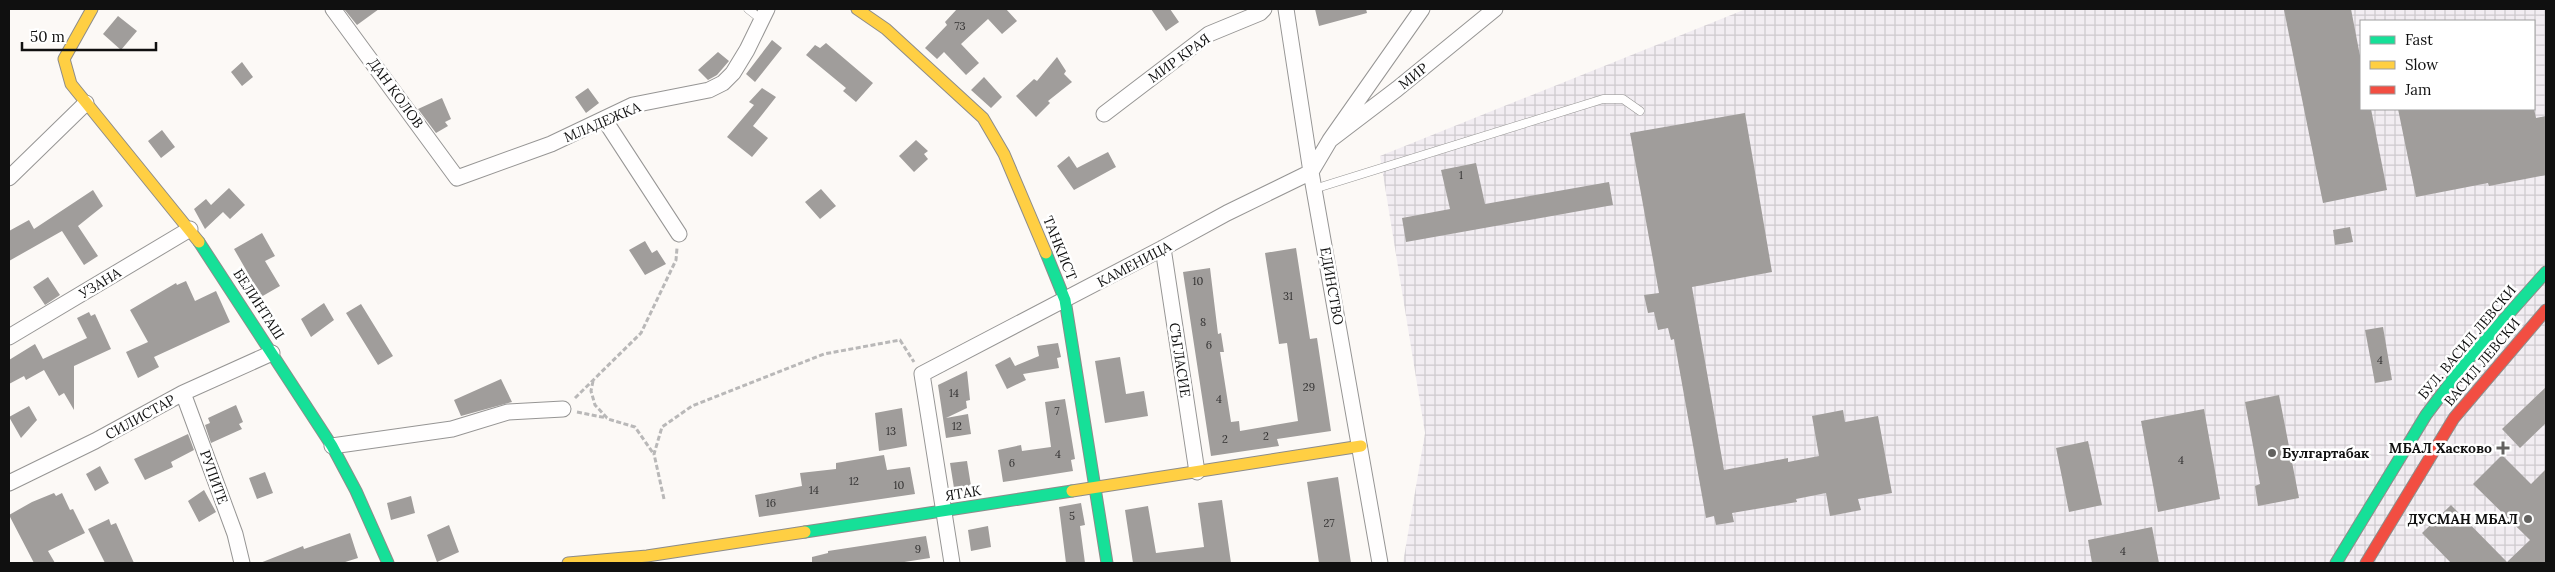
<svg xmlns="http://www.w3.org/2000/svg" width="2555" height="572" font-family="Lora,serif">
  <defs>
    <pattern id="industrial-grid" width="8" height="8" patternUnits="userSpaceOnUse" patternTransform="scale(1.25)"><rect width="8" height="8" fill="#f2edf2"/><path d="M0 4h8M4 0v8" fill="none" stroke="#cecace"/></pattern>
  </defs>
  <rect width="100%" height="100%" fill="#fcf9f6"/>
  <path fill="url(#industrial-grid)" fill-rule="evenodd" d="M 1746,9 L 2546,9 L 2546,563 L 1403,563 L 1425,433 L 1380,156 ZM 2361,21 L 2534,21 L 2534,109 L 2361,109 Z"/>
  <path fill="#a09d9b" d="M 344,9 L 379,9 L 357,25 Z
    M 957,9 L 1006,9 L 1017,21 L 1002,34 L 988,19 L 961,44 L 979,63 L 966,75 L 944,52 L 937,59 L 925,48 L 947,25 L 945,22 Z
    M 1151,9 L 1170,9 L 1179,22 L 1166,31 Z
    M 1315,9 L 1366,9 L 1367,13 L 1319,26 Z
    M 2292,9 L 2351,9 L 2361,61 L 2361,109 L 2371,109 L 2387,190 L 2323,203 L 2284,10 Z
    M 118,16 L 137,31 L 121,50 L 103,34 Z
    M 772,40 L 782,48 L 755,82 L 746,74 Z
    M 826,43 L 873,83 L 856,102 L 843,91 L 846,88 L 806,55 L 815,45 L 820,48 Z
    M 718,52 L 729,61 L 717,75 L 708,80 L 698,70 Z
    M 1057,57 L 1066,71 L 1064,74 L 1072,82 L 1048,101 L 1050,103 L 1036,117 L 1016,96 L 1034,79 L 1037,81 Z
    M 242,62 L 253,77 L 242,86 L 231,72 Z
    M 984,77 L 1002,97 L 991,108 L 971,90 Z
    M 588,88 L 599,103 L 586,113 L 575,97 Z
    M 762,88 L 776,97 L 753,126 L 768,138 L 752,157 L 727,137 L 754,105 L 749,102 Z
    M 442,98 L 451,119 L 445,122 L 448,126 L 436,133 L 418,109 Z
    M 2398,109 L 2534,109 L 2536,118 L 2546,116 L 2546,175 L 2489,186 L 2488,183 L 2416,197 Z
    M 1745,113 L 1772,272 L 1692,287 L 1724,470 L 1788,458 L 1788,462 L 1819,456 L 1812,416 L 1843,410 L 1845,422 L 1878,416 L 1892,493 L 1858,499 L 1861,510 L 1830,516 L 1826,493 L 1796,499 L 1797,502 L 1732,513 L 1734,522 L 1716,525 L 1714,516 L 1706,518 L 1674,339 L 1671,340 L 1668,328 L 1658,330 L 1654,312 L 1648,313 L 1644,295 L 1659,293 L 1630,133 Z
    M 162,130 L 175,147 L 161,158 L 148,141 Z
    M 916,140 L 928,151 L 924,154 L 928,159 L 914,172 L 899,156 Z
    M 1108,152 L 1116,167 L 1074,190 L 1057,166 L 1069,156 L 1077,168 Z
    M 1476,163 L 1485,204 L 1609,182 L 1613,205 L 1406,242 L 1402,218 L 1450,209 L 1441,170 Z
    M 229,188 L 245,205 L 230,219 L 223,212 L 205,229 L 194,209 L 206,199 L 211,205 Z
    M 821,189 L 836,206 L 820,219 L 805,202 Z
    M 93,190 L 103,206 L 78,226 L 98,256 L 84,265 L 62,231 L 9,261 L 9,231 L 29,220 L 34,229 Z
    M 2350,227 L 2353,242 L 2335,245 L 2333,230 Z
    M 262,233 L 275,256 L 265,261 L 280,286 L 254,301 L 241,281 L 249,275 L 234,249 Z
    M 645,241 L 652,253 L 657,250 L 666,264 L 645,275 L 629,250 Z
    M 1296,248 L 1310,339 L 1317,338 L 1331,431 L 1277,439 L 1279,446 L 1211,456 L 1183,272 L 1210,268 L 1218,334 L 1221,333 L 1224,352 L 1220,352 L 1231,422 L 1239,421 L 1240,431 L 1298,421 L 1287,343 L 1279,344 L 1265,253 Z
    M 48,277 L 60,295 L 45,305 L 33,287 Z
    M 186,281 L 195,301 L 216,291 L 230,322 L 154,357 L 159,367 L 138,378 L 126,352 L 148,342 L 130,310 L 176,283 L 177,285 Z
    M 324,303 L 334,320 L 311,337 L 301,319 Z
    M 361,304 L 393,356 L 378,365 L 346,313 Z
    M 89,312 L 91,316 L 95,314 L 111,349 L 74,366 L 74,410 L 64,393 L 59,396 L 44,370 L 26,380 L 24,376 L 9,384 L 9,360 L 35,344 L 43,359 L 87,338 L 77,318 Z
    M 2383,327 L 2392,380 L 2375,383 L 2365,330 Z
    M 1058,343 L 1061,357 L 1057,358 L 1059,368 L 1023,374 L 1026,380 L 1007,389 L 995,365 L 1010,357 L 1015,366 L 1039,356 L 1037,346 Z
    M 1120,357 L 1126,394 L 1144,391 L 1148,416 L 1105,423 L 1095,361 Z
    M 967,371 L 970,400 L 966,401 L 967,408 L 946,418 L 968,414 L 971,434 L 946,438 L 938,385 Z
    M 501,379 L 512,402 L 461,416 L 454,400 Z
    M 2546,387 L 2546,423 L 2520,448 L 2502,429 Z
    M 2279,395 L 2299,498 L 2258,506 L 2255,486 L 2260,484 L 2245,402 Z
    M 1065,399 L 1075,459 L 1071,460 L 1073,471 L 1003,482 L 998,450 L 1021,445 L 1022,451 L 1051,447 L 1045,402 Z
    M 236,405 L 243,422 L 239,424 L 242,429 L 211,443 L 205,425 L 210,423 L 208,418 Z
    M 29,406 L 37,420 L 21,438 L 9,417 Z
    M 902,408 L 907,446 L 879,451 L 875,413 Z
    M 2204,409 L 2220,499 L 2158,512 L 2141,421 Z
    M 188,434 L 194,450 L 171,462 L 173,467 L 145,480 L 134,459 Z
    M 2088,441 L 2102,505 L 2069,512 L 2056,448 Z
    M 884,455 L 887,470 L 910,467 L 915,494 L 759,517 L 755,495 L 802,486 L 800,473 L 836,469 L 836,463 Z
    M 2502,455 L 2531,484 L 2546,469 L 2546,563 L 2451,563 L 2422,533 L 2451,505 L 2507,562 L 2530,540 L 2473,484 Z
    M 967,461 L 971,486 L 954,488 L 950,463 Z
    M 100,466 L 109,483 L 95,491 L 86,474 Z
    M 265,472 L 273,493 L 257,499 L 249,478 Z
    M 1338,477 L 1351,563 L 1319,563 L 1307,482 Z
    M 204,490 L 216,512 L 199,522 L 188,501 Z
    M 54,493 L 56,496 L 62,493 L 70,510 L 73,509 L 85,533 L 48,551 L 55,563 L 34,563 L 9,515 L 32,502 Z
    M 411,496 L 415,513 L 391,520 L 387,503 Z
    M 1222,500 L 1231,563 L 1133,563 L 1125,510 L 1148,506 L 1156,553 L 1204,547 L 1198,503 Z
    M 1081,503 L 1085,525 L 1080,526 L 1085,563 L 1066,563 L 1059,507 Z
    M 109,519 L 111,525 L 116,523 L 134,563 L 105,563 L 88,529 Z
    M 449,525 L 459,552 L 437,562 L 427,535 Z
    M 988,526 L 991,547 L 971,551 L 968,530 Z
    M 2152,527 L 2159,563 L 2092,563 L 2088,540 Z
    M 350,533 L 358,558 L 342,563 L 260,563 L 303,546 L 304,549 Z
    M 926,536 L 930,558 L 898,563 L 812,563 L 812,557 L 828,553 L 828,551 Z"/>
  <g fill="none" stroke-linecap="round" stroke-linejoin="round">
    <g stroke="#969594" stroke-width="9">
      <path id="lane" d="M 748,9 L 762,20
        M 1314,189 L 1603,99 L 1623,99 L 1640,111"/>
    </g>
    <g stroke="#969594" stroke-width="17">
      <path id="street" d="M 333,9 L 457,178 L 551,144 L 633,105 L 709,90 L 723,83 L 733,73 L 747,50 L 767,9
        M 1286,9 L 1311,172 L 1380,563
        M 1104,114 L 1209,34 L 1260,13 L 1264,9
        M 604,119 L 679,234
        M 1330,140 L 1397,89 L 1495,9
        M 1311,172 L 1330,140 L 1422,9
        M 9,178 L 86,103
        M 1163,248 L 1197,472
        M 9,337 L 190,229
        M 183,393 L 235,534 L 242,563
        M 332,446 L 452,429 L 508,412 L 563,409
        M 9,483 L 95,441 L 183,393 L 272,353
        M 952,563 L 922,374 L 1163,248 L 1227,213 L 1311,172"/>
    </g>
    <g stroke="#8d8c8a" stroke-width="13">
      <path id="fast" d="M 199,242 L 332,446 L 356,491 L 388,563
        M 1046,253 L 1065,300 L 1107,563
        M 805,532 L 1072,491
        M 2336,563 L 2426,415 L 2465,363 L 2546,272"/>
    </g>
    <g stroke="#8d8c8a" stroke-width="13">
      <path id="slow" d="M 92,9 L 64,59 L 71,84 L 199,242
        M 857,9 L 886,29 L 983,118 L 1004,154 L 1046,253
        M 1072,491 L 1361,446
        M 568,563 L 647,556 L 805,532"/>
    </g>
    <g stroke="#8d8c8a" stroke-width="13">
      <path id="jam" d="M 2366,563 L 2454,418 L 2546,310"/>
    </g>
    <path stroke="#b9b8b8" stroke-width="3" stroke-dasharray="5 2.5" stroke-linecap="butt" d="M 593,381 L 591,391 L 595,405 L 608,419 L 635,427 L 653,453
      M 575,398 L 641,333 L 676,260 L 677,248
      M 577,412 L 607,418
      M 664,499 L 654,454 L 662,427 L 692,406 L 824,354 L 900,340 L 914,362"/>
    <use href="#lane" stroke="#fffefe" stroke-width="8"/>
    <use href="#street" stroke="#fffefe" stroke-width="15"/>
    <use href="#fast" stroke="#16e098" stroke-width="11"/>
    <use href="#slow" stroke="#ffcf43" stroke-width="11"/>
    <use href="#jam" stroke="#f24e42" stroke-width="11"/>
  </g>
  <g fill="#636260" stroke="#fff" stroke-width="2">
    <path d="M2500.5 440.5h5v5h5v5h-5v5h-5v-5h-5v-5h5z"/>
    <circle cx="2272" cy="453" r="5"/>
    <circle cx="2528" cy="519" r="5"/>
  </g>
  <g text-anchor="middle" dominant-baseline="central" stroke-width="5" stroke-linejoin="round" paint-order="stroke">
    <g font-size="11" fill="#343333">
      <text x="960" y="26">73</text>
      <text x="1461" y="175">1</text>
      <text x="1198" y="281">10</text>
      <text x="1288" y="296">31</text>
      <text x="1203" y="322">8</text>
      <text x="1209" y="345">6</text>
      <text x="2380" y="360">4</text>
      <text x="1309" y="387">29</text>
      <text x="954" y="393">14</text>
      <text x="1219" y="399">4</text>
      <text x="1057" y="411">7</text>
      <text x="957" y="426">12</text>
      <text x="891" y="431">13</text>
      <text x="1266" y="436">2</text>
      <text x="1225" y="439">2</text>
      <text x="1058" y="454">4</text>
      <text x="2181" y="460">4</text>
      <text x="1012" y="463">6</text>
      <text x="854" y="481">12</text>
      <text x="899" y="485">10</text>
      <text x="814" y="490">14</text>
      <text x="771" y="503">16</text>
      <text x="1072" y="516">5</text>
      <text x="1329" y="523">27</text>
      <text x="918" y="549">9</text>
      <text x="2123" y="551">4</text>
    </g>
    <g font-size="14" fill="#101010" stroke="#fff">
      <text transform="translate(1179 58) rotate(-36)">МИР КРАЯ</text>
      <text transform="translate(1413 76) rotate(-39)">МИР</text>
      <text transform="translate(396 93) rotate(54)">ДАН КОЛОВ</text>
      <text transform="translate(602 122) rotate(-23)">МЛАДЕЖКА</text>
      <text transform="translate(1060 248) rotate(68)">ТАНКИСТ</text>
      <text transform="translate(1134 264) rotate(-28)">КАМЕНИЦА</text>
      <text transform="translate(100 283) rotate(-31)">УЗАНА</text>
      <text transform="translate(1332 286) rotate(80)">ЕДИНСТВО</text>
      <text transform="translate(259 304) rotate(57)">БЕЛИНТАШ</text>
      <text transform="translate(2467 342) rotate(-50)">БУЛ. ВАСИЛ ЛЕВСКИ</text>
      <text transform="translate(1180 360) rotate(81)">СЪГЛАСИЕ</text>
      <text transform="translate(2482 362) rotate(-50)">ВАСИЛ ЛЕВСКИ</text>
      <text transform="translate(140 417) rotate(-29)">СИЛИСТАР</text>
      <text transform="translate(214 477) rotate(70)">РУПИТЕ</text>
      <text transform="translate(963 493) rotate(-9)">ЯТАК</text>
    </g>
    <g font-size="14" font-weight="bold" fill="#101010" stroke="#fff" text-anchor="end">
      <text x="2492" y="448">МБАЛ Хасково</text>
      <text x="2282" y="453" text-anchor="start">Булгартабак</text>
      <text x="2518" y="519">ДУСМАН МБАЛ</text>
    </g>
  </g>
  <rect width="2555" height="572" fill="none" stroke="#101010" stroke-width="20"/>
  <rect x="2360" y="20" width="175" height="90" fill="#ffffff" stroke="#9f9f9f"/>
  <rect x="2370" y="36" width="25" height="8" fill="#16e098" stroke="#9f9f9f"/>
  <text x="2405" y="45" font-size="15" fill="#101010">Fast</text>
  <rect x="2370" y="61" width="25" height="8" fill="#ffcf43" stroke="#9f9f9f"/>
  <text x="2405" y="70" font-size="15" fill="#101010">Slow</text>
  <rect x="2370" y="86" width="25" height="8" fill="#f24e42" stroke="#9f9f9f"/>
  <text x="2405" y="95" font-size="15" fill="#101010">Jam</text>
  <path d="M22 42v8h134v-8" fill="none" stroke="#101010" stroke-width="2.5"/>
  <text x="30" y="42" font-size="15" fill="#101010" stroke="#ffffff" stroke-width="4" paint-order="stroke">50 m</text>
</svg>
